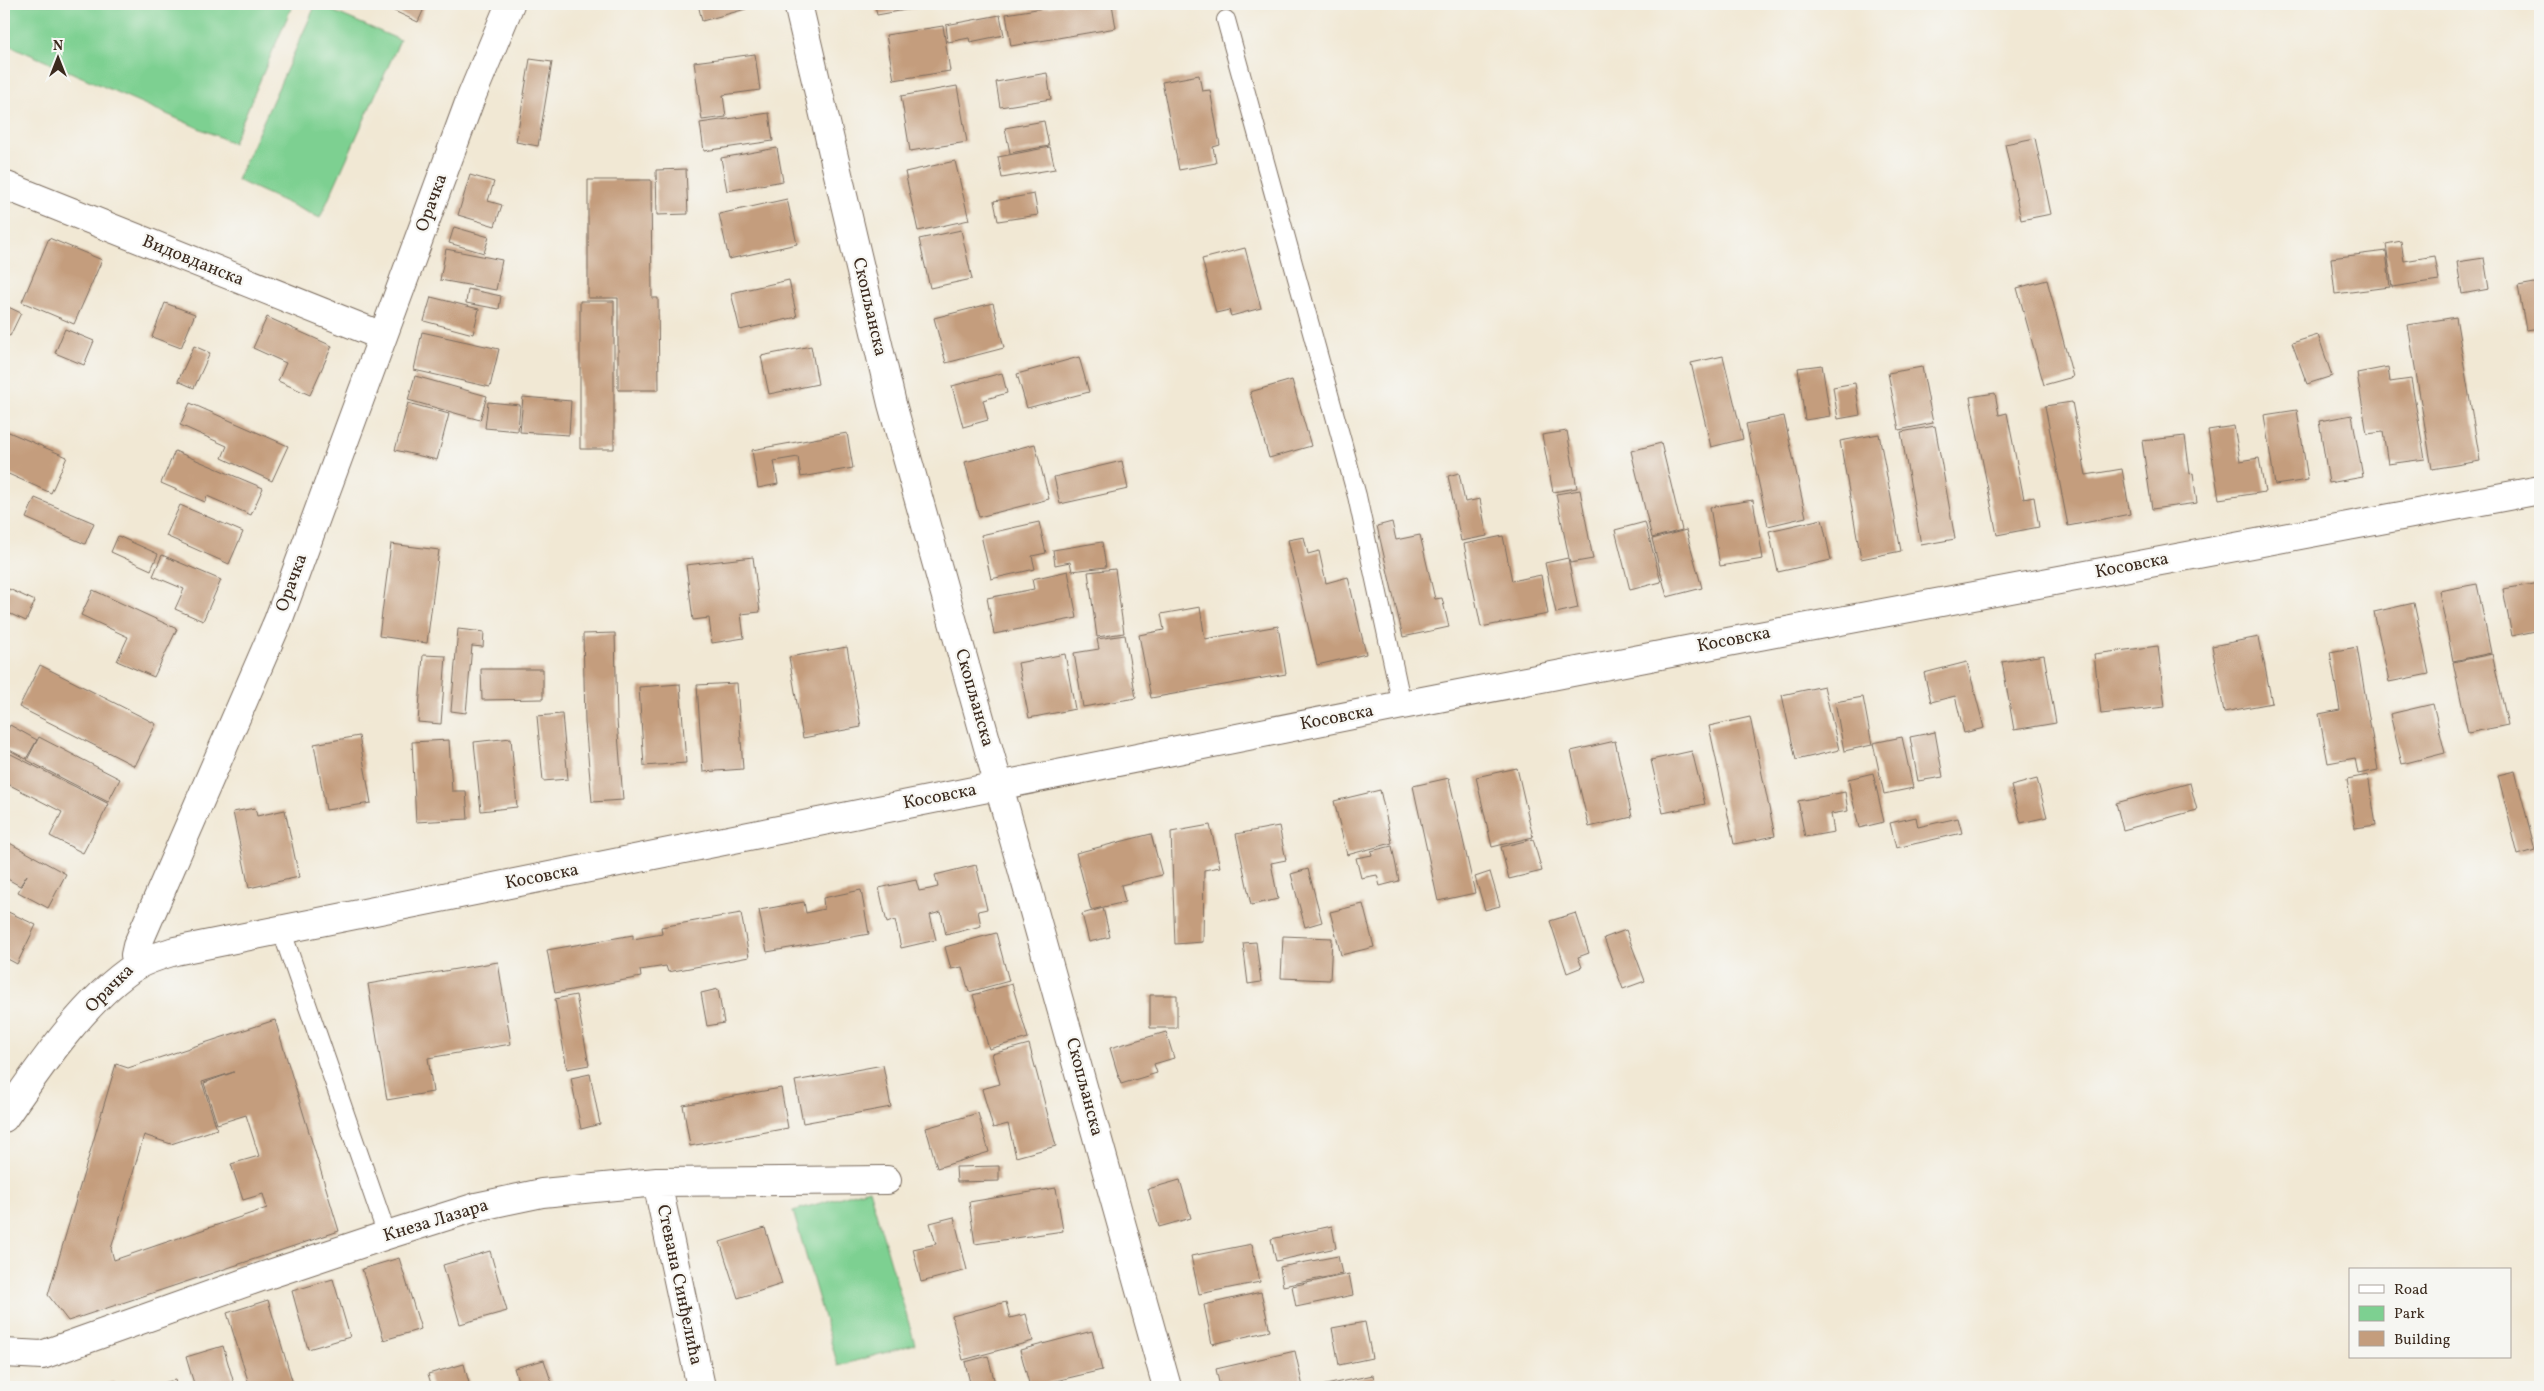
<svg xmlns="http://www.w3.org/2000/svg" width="2544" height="1391" font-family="Vollkorn,serif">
  <rect width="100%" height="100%" fill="#f6f6f2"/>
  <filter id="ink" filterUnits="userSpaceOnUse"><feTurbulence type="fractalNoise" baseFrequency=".02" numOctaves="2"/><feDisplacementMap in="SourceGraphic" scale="10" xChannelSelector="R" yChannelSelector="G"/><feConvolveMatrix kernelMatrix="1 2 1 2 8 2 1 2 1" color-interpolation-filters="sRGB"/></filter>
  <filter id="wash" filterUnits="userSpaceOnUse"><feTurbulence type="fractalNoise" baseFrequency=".0096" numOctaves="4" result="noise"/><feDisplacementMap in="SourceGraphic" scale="20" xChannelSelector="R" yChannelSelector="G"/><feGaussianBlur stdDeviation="1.12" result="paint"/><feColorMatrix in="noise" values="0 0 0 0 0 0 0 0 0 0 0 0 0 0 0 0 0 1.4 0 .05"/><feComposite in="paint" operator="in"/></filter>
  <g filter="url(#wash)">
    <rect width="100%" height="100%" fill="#f1e8d4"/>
    <path fill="#7dd091" stroke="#5c7d58" d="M 4,4 L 293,4 L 233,143 L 4,43 Z
      M 316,4 L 400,40 L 320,218 L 237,180 Z
      M 869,1189 L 915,1344 L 838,1366 L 793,1211 Z"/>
    <g id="blocks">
      <path fill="#c49d7d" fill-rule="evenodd" d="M 379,4 L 426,4 L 418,22 Z
        M 698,4 L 744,4 L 746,9 L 702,21 Z
        M 875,4 L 921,4 L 922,7 L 877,15 Z
        M 1067,4 L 1112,4 L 1116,28 L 1011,46 L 1006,14 Z
        M 1000,15 L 1004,35 L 970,42 L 969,38 L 948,42 L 946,25 Z
        M 943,26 L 950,71 L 894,80 L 886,35 Z
        M 755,54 L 760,90 L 723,95 L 726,117 L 702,120 L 694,62 Z
        M 530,59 L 552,62 L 538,146 L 516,142 Z
        M 1047,73 L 1051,99 L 1000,107 L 996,82 Z
        M 1199,75 L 1202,91 L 1210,90 L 1220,145 L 1213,147 L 1216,163 L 1179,170 L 1162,82 Z
        M 957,86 L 967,142 L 910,151 L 901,96 Z
        M 769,113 L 773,141 L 704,151 L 700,123 Z
        M 1044,121 L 1049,146 L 1010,153 L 1005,128 Z
        M 2035,138 L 2051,214 L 2021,220 L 2005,144 Z
        M 1050,147 L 1055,169 L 1002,178 L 998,157 Z
        M 777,148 L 783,181 L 727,191 L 721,158 Z
        M 955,161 L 969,220 L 918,231 L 905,172 Z
        M 686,169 L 688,214 L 657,215 L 656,170 Z
        M 470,175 L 494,182 L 488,201 L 502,205 L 495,226 L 458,215 Z
        M 588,180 L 651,180 L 652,298 L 658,298 L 659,390 L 618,390 L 618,298 L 588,298 Z
        M 1034,194 L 1038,215 L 998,221 L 994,201 Z
        M 787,199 L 797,244 L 729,259 L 719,214 Z
        M 4,227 L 8,229 L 4,240 Z
        M 454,227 L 489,237 L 484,253 L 449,243 Z
        M 961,230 L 972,279 L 930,288 L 919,239 Z
        M 49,238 L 102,260 L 74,324 L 22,302 Z
        M 2401,241 L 2404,261 L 2435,256 L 2439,280 L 2392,287 L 2386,244 Z
        M 1245,248 L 1261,308 L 1231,316 L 1229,310 L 1216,313 L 1202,259 Z
        M 446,249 L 502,260 L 496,290 L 440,280 Z
        M 2386,251 L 2390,287 L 2335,294 L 2331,258 Z
        M 2484,258 L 2489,289 L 2462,294 L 2457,262 Z
        M 789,280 L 797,317 L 740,330 L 731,293 Z
        M 2047,280 L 2073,377 L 2044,385 L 2017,288 Z
        M 2540,282 L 2540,328 L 2526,330 L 2518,286 Z
        M 468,289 L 501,296 L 499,309 L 466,303 Z
        M 431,297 L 479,309 L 473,334 L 424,321 Z
        M 580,301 L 614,301 L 614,449 L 580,449 Z
        M 165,303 L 195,314 L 181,348 L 152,337 Z
        M 993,303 L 1004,348 L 946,363 L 934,318 Z
        M 4,305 L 21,313 L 10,336 L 4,334 Z
        M 267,317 L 332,346 L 310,395 L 278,381 L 286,363 L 253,348 Z
        M 2456,317 L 2480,461 L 2432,469 L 2408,325 Z
        M 65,329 L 94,341 L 84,365 L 55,353 Z
        M 422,332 L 499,349 L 490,387 L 414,370 Z
        M 2318,335 L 2332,376 L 2307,384 L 2292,343 Z
        M 194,346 L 210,353 L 194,388 L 178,381 Z
        M 811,346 L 818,384 L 769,394 L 761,356 Z
        M 1723,356 L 1743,439 L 1711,447 L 1691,363 Z
        M 1079,357 L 1089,392 L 1027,408 L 1017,374 Z
        M 1822,365 L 1830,416 L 1805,420 L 1798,368 Z
        M 1922,367 L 1933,423 L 1899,430 L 1888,373 Z
        M 2388,367 L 2390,382 L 2411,379 L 2425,459 L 2388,464 L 2383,432 L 2367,434 L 2357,373 Z
        M 1002,373 L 1007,393 L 983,400 L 988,420 L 963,427 L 952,386 Z
        M 415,376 L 487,396 L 480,420 L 408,400 Z
        M 1292,380 L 1311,446 L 1269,458 L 1250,392 Z
        M 1855,383 L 1860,415 L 1838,419 L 1833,387 Z
        M 1995,393 L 1999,415 L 2007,413 L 2024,499 L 2034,497 L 2039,527 L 1997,535 L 1970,397 Z
        M 523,397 L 571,401 L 569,435 L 520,432 Z
        M 488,402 L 520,405 L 518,431 L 485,428 Z
        M 2072,402 L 2086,475 L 2122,469 L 2130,514 L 2068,526 L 2045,406 Z
        M 190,403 L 288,446 L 272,481 L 222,458 L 227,446 L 180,425 Z
        M 408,403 L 449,414 L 437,460 L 395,450 Z
        M 2297,410 L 2308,480 L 2275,485 L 2264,415 Z
        M 2352,415 L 2363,477 L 2329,483 L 2319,421 Z
        M 1784,416 L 1806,517 L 1768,526 L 1746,424 Z
        M 1935,426 L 1955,539 L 1921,545 L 1901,432 Z
        M 2234,426 L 2240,461 L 2259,458 L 2265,492 L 2219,499 L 2208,430 Z
        M 4,430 L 67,457 L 51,493 L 4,472 Z
        M 1567,431 L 1577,488 L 1553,492 L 1542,435 Z
        M 847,433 L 853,468 L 801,477 L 798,457 L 774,461 L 778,484 L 758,488 L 752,450 Z
        M 1879,434 L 1901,551 L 1861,559 L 1840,441 Z
        M 2185,436 L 2190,474 L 2193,473 L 2197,503 L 2152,509 L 2142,441 Z
        M 1661,443 L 1682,530 L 1652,538 L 1631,451 Z
        M 1035,444 L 1049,499 L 979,517 L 965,462 Z
        M 175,451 L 263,488 L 251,515 L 207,496 L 205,502 L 161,483 Z
        M 1122,461 L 1128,489 L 1060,504 L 1054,477 Z
        M 1459,473 L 1465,502 L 1480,499 L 1487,536 L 1461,541 L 1448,476 Z
        M 1580,490 L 1593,559 L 1570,563 L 1556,494 Z
        M 35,498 L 94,523 L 85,544 L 26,518 Z
        M 1753,500 L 1763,559 L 1720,566 L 1710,507 Z
        M 180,505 L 243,532 L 229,564 L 166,536 Z
        M 1822,519 L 1831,560 L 1778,572 L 1769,531 Z
        M 1039,522 L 1046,553 L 1032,556 L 1035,569 L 991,579 L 981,535 Z
        M 1392,522 L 1396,540 L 1420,535 L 1435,599 L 1442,598 L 1449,627 L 1403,637 L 1377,526 Z
        M 1645,522 L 1661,582 L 1630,590 L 1615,530 Z
        M 1686,530 L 1702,588 L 1667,597 L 1652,539 Z
        M 118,536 L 158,554 L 151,570 L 111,552 Z
        M 1503,536 L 1512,581 L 1541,575 L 1548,614 L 1481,627 L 1464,544 Z
        M 1304,537 L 1308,554 L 1319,551 L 1326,583 L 1348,577 L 1366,654 L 1317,665 L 1288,540 Z
        M 1102,542 L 1106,567 L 1072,571 L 1070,562 L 1055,565 L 1053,550 Z
        M 391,544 L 439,550 L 427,643 L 379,636 Z
        M 162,555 L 221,580 L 203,621 L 175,609 L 184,589 L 153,576 Z
        M 753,557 L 760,612 L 741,614 L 744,638 L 712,643 L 709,618 L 693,620 L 686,565 Z
        M 1568,558 L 1578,608 L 1556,613 L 1545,563 Z
        M 1115,569 L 1124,633 L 1097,637 L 1088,572 Z
        M 1068,571 L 1077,618 L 994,634 L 987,598 L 1034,589 L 1032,579 Z
        M 2540,583 L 2540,630 L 2512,636 L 2503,589 Z
        M 2477,584 L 2491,653 L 2453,661 L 2439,591 Z
        M 9,589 L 35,601 L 26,621 L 4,611 L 4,600 Z
        M 93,590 L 177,629 L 154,677 L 117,661 L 128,637 L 81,615 Z
        M 2414,603 L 2429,674 L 2389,682 L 2374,612 Z
        M 1200,607 L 1205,639 L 1278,626 L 1286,674 L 1151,698 L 1139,635 L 1164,630 L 1161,614 Z
        M 458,629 L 484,632 L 483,647 L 472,646 L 466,713 L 451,711 Z
        M 615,633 L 617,720 L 623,800 L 592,802 L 585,722 L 583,634 Z
        M 1125,635 L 1136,698 L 1083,707 L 1074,653 L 1099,649 L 1097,639 Z
        M 2259,637 L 2272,703 L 2224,712 L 2212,646 Z
        M 2158,646 L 2165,707 L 2101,714 L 2094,654 Z
        M 847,647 L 861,727 L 803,738 L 789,657 Z
        M 2357,647 L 2378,770 L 2358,774 L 2355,758 L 2328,763 L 2319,714 L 2340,710 L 2330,652 Z
        M 1065,654 L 1075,709 L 1029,718 L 1018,663 Z
        M 2492,654 L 2508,725 L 2468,733 L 2453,662 Z
        M 423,655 L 446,656 L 441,724 L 418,722 Z
        M 2044,655 L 2056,723 L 2014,730 L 2002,662 Z
        M 1967,662 L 1984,728 L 1964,733 L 1955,696 L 1931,702 L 1924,673 Z
        M 40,665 L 156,724 L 135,766 L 19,707 Z
        M 481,669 L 543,669 L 543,699 L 482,700 Z
        M 737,683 L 743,769 L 703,772 L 697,685 Z
        M 680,684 L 686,763 L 644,766 L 639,687 Z
        M 1824,686 L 1839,750 L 1796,760 L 1782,695 Z
        M 1863,697 L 1872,745 L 1844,751 L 1835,702 Z
        M 2433,704 L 2445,753 L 2402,764 L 2390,714 Z
        M 562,714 L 568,779 L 543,781 L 537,716 Z
        M 1750,717 L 1775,836 L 1734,844 L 1709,726 Z
        M 10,725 L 37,740 L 26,759 L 4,747 L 4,737 Z
        M 1935,732 L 1943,777 L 1918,781 L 1910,737 Z
        M 359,736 L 371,803 L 326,810 L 314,744 Z
        M 39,737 L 120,779 L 108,802 L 27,760 Z
        M 1902,737 L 1913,788 L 1884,794 L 1873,743 Z
        M 511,738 L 517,807 L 481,811 L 474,742 Z
        M 449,740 L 452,791 L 466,791 L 468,819 L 416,822 L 412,742 Z
        M 1615,741 L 1632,817 L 1589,827 L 1571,751 Z
        M 1692,751 L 1705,804 L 1663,813 L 1651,760 Z
        M 9,753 L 109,804 L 83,853 L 50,836 L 62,812 L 4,782 L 4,764 Z
        M 1517,768 L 1533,837 L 1492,847 L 1476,777 Z
        M 2515,771 L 2535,850 L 2518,855 L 2498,775 Z
        M 1873,773 L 1884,822 L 1859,828 L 1848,779 Z
        M 2368,775 L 2376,825 L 2355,828 L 2347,779 Z
        M 1449,778 L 1475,893 L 1438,901 L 1413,786 Z
        M 2037,779 L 2047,817 L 2021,823 L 2011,786 Z
        M 2190,783 L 2197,810 L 2123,830 L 2116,803 Z
        M 1380,790 L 1392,843 L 1347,855 L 1334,801 Z
        M 1845,792 L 1848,811 L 1831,814 L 1834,832 L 1805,837 L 1798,801 Z
        M 255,808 L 257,816 L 285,810 L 299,877 L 249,888 L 233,812 Z
        M 1916,817 L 1918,827 L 1958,818 L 1962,833 L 1896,848 L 1890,823 Z
        M 1210,825 L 1220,867 L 1204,870 L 1203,942 L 1175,944 L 1171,832 Z
        M 1279,826 L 1286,860 L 1271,863 L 1278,899 L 1251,905 L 1236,834 Z
        M 1151,834 L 1162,875 L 1121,885 L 1125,902 L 1091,910 L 1076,853 Z
        M 1533,839 L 1542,871 L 1509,879 L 1501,847 Z
        M 4,840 L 66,874 L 48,908 L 18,892 L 27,875 L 20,886 L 4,877 Z
        M 1392,846 L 1399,881 L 1380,886 L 1377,875 L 1361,878 L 1356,858 L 1372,855 L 1371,851 Z
        M 976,865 L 987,909 L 978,911 L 981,926 L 946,935 L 941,912 L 930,915 L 936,940 L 901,948 L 895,920 L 887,923 L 879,888 L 916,880 L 919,891 L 930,889 L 938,887 L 935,875 Z
        M 1308,869 L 1322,922 L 1305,927 L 1291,874 Z
        M 1490,872 L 1500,906 L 1485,910 L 1475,877 Z
        M 861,890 L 869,934 L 767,952 L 759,910 L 804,902 L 806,913 L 824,909 L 823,898 Z
        M 1363,904 L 1374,947 L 1341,955 L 1330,912 Z
        M 1103,908 L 1110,937 L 1089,942 L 1082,914 Z
        M 4,910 L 36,925 L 17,964 L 4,957 Z
        M 741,913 L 749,957 L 668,972 L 666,966 L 640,970 L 641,977 L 555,993 L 547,950 L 633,935 L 633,939 L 662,934 L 661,927 Z
        M 1576,913 L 1589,953 L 1578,957 L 1582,967 L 1567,973 L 1550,921 Z
        M 1626,930 L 1645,981 L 1623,989 L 1604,938 Z
        M 996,933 L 1009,981 L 969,992 L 962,967 L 951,969 L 945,947 Z
        M 1283,936 L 1332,938 L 1330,980 L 1281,978 Z
        M 1256,942 L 1261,982 L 1248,984 L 1243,943 Z
        M 498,962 L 511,1044 L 428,1058 L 433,1092 L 387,1100 L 368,984 Z
        M 1012,984 L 1028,1038 L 989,1049 L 973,995 Z
        M 718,989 L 724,1023 L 707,1026 L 701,993 Z
        M 576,995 L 589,1065 L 567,1069 L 555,999 Z
        M 1150,995 L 1177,995 L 1177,1028 L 1150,1028 Z
        M 275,1020 L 339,1231 L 68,1321 L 48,1295 L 116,1064 L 128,1068 ZM 234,1072 L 204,1083 L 217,1124 L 246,1115 L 259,1156 L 231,1164 L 243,1200 L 263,1194 L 267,1208 L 114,1260 L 111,1249 L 144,1135 L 171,1144 L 217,1129 L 202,1082 Z
        M 1166,1032 L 1174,1058 L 1154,1064 L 1157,1073 L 1121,1084 L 1110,1048 Z
        M 1029,1044 L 1056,1146 L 1016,1157 L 1008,1124 L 993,1128 L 982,1089 L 1000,1084 L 992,1054 Z
        M 883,1065 L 891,1107 L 803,1123 L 795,1081 Z
        M 590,1074 L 600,1124 L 581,1129 L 571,1078 Z
        M 781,1088 L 788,1128 L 690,1146 L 683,1105 Z
        M 978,1113 L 989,1152 L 937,1168 L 926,1128 Z
        M 999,1166 L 999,1181 L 957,1182 L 956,1167 Z
        M 1180,1180 L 1191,1218 L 1159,1227 L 1148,1189 Z
        M 1056,1188 L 1063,1231 L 975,1244 L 969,1202 Z
        M 954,1217 L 967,1270 L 921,1282 L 913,1249 L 936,1244 L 930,1223 Z
        M 1332,1226 L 1336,1248 L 1276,1261 L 1271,1239 Z
        M 765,1228 L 782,1284 L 738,1298 L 720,1242 Z
        M 1252,1244 L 1260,1282 L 1199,1294 L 1191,1256 Z
        M 490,1251 L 507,1311 L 460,1324 L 443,1265 Z
        M 1338,1256 L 1342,1274 L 1283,1286 L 1280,1267 Z
        M 399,1258 L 421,1329 L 384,1340 L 362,1269 Z
        M 1349,1274 L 1353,1295 L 1296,1307 L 1292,1286 Z
        M 333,1279 L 350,1337 L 308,1349 L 292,1291 Z
        M 1261,1292 L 1270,1331 L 1212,1344 L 1204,1305 Z
        M 268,1300 L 294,1387 L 250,1387 L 227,1313 Z
        M 1006,1302 L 1010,1318 L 1026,1314 L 1033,1341 L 963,1360 L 952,1316 Z
        M 1365,1322 L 1372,1358 L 1339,1365 L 1332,1328 Z
        M 1092,1331 L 1102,1370 L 1030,1387 L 1020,1350 Z
        M 223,1346 L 235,1387 L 195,1387 L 186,1357 Z
        M 1295,1351 L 1303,1387 L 1220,1387 L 1216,1369 Z
        M 988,1356 L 996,1387 L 971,1387 L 965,1362 Z
        M 544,1360 L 553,1387 L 520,1387 L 514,1368 Z
        M 464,1364 L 470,1387 L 432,1387 L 428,1374 Z
        M 1373,1375 L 1375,1387 L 1322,1387 L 1321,1386 Z
        M 175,1380 L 177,1387 L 147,1387 Z
        M 114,1382 L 116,1387 L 99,1387 Z"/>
    </g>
  </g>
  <g filter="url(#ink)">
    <use href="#blocks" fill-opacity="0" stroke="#7b6c5e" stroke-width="1"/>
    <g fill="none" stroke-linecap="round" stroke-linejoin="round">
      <g stroke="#7b6c5e" stroke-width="20">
        <path id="service" d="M 1226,20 L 1357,496 L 1402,705
          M 281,929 L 387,1235"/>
      </g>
      <g stroke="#7b6c5e" stroke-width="30">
        <path id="minor" d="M 798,4 L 892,404 L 1167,1387
          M 4,185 L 382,336
          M 138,965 L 135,955 L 137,946 L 278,621 L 470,100 L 510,4
          M 4,1118 C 38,1069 85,999 136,966 C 147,959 162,955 175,951 L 1402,705 L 1733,641 L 2540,490
          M 657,1182 L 701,1387
          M 4,1353 L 42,1355 L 261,1277 L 387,1235 L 476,1207 L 542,1193 L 657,1182 L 887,1180"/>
      </g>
      <use href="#service" stroke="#fff" stroke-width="18"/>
      <use href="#minor" stroke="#fff" stroke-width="28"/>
    </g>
  </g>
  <g text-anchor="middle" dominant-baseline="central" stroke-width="4.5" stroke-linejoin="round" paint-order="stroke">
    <g font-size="18" fill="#3b2a1e" stroke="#f6f6f2">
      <text transform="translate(432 203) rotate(-70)">Орачка</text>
      <text transform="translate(193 261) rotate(22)">Видовданска</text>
      <text transform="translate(869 307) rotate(77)">Скопљанска</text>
      <text transform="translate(2132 566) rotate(-11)">Косовска</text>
      <text transform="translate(292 583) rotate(-70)">Орачка</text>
      <text transform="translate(1734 640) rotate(-11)">Косовска</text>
      <text transform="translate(974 698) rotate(74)">Скопљанска</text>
      <text transform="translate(1337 718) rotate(-11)">Косовска</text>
      <text transform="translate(940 797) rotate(-11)">Косовска</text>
      <text transform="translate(542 877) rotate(-11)">Косовска</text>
      <text transform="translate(110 989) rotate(-45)">Орачка</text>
      <text transform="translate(1084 1087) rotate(75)">Скопљанска</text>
      <text transform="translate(436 1221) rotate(-17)">Кнеза Лазара</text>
      <text transform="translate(679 1285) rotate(78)">Стевана Синђелића</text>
    </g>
  </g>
  <rect width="2544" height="1391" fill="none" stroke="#f6f6f2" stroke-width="20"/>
  <rect x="2349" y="1268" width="162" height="90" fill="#f6f6f2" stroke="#aba49d"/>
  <rect x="2359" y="1285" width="25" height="8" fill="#ffffff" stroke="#aba49d"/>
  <text x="2394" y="1294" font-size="15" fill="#3b2a1e">Road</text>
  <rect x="2359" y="1306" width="25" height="15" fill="#7dd091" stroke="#aba49d"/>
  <text x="2394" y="1318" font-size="15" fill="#3b2a1e">Park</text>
  <rect x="2359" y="1331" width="25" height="15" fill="#c49d7d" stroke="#aba49d"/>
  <text x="2394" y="1344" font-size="15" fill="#3b2a1e">Building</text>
  <g transform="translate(58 58)" stroke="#f6f6f2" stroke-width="4" paint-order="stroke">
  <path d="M0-4L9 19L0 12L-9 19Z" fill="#3b2a1e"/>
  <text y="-8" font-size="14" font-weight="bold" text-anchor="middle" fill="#3b2a1e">N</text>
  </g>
</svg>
